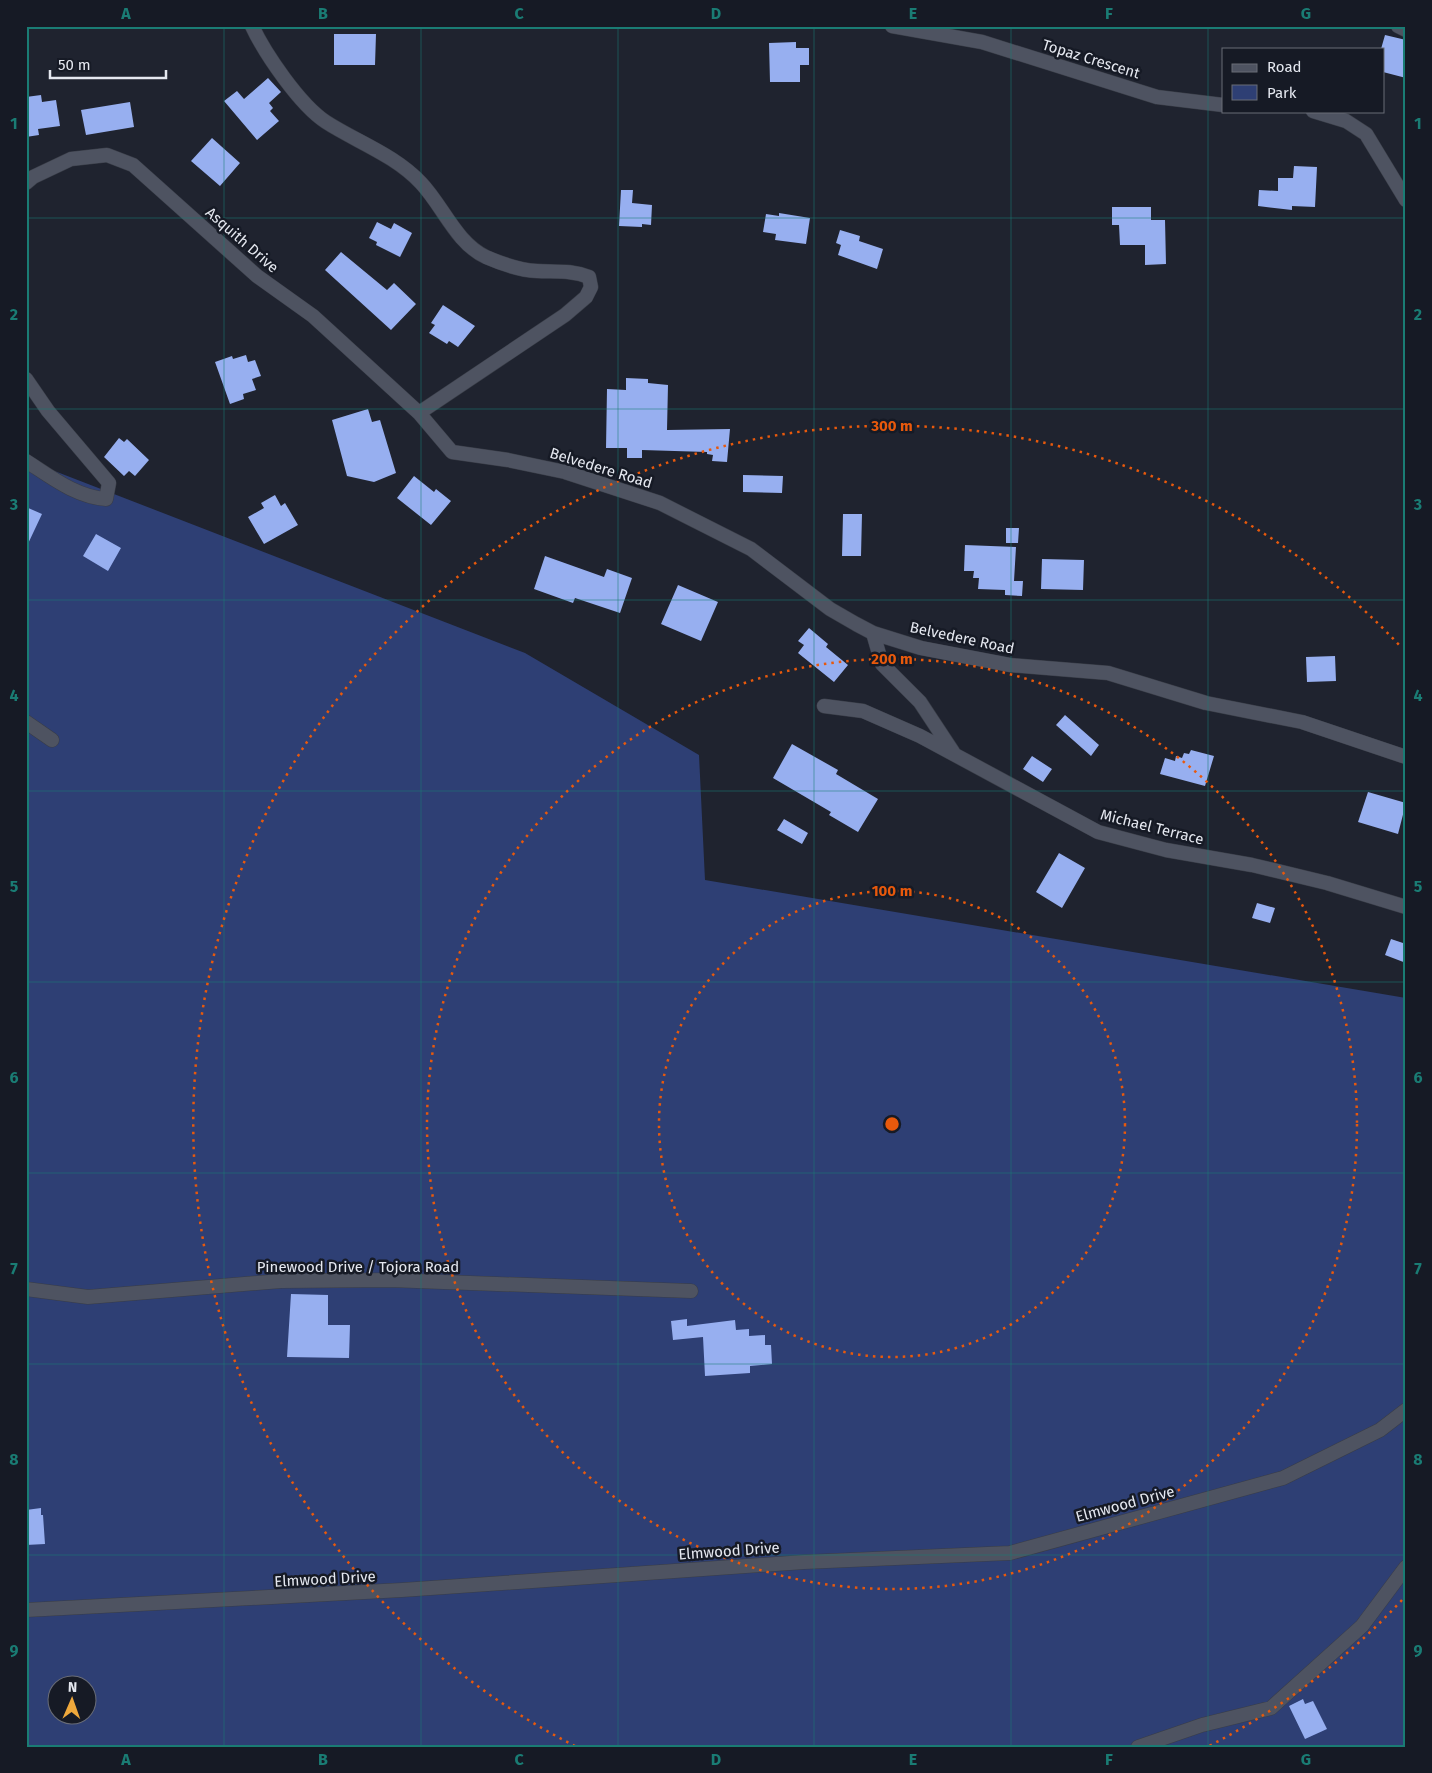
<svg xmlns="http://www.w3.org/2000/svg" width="1432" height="1773" font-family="'Fira Sans',sans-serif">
  <rect width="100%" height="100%" fill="#1f232f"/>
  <path fill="#2e3f74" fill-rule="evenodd" d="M 26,460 L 525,653 L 699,755 L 705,880 L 1406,998 L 1406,1747 L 26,1747 ZM 58,1686 L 88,1686 L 88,1716 L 58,1716 Z"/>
  <path fill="#97aff0" d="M 334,34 L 376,34 L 375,65 L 334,65 Z
    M 1385,35 L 1406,40 L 1406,78 L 1383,72 L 1383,49 L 1381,49 Z
    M 796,42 L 796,48 L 809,48 L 809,65 L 800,65 L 800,82 L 770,82 L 769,43 Z
    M 268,78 L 281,92 L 269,103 L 273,108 L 270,111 L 279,121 L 257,140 L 224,101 L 237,91 L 244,99 Z
    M 41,95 L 42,102 L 56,100 L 60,126 L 38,129 L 39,135 L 26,137 L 26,97 Z
    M 130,102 L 134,127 L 86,135 L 81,110 Z
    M 212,138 L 240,163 L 220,186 L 191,161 Z
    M 1294,166 L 1317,167 L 1315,207 L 1292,206 L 1292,210 L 1258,206 L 1259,190 L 1278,191 L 1278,178 L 1293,178 Z
    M 621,190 L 633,190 L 632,203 L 652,205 L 651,225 L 642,224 L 642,227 L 619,226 Z
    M 1112,207 L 1151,207 L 1151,220 L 1165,220 L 1166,264 L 1145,265 L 1145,245 L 1120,245 L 1119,225 L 1112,225 Z
    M 779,213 L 810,218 L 806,244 L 775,240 L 776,234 L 763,232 L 766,214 L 779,216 Z
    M 377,222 L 391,229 L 394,223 L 412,233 L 400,257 L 376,245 L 377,242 L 369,238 Z
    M 840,230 L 860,236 L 859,241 L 883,249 L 877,269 L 838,255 L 841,245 L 836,243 Z
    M 341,252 L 387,290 L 394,283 L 416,304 L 391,330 L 325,270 Z
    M 443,305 L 475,326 L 458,347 L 449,341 L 447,344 L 429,333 L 435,325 L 431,323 Z
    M 246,355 L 248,362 L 255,360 L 261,376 L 252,379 L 256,390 L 243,394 L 244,399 L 230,404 L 215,362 L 232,356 L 233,359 Z
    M 626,378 L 648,379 L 648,383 L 668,385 L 667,430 L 730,429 L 727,462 L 712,461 L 713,455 L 707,454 L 707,452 L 642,450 L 642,458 L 627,458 L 627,448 L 606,448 L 607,389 L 626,390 Z
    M 368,409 L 372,422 L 380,420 L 396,473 L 374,482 L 347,476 L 332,420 Z
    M 119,438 L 124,442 L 127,439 L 149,460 L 135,476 L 129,471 L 124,476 L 104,457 Z
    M 743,475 L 783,476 L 782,493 L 743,492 Z
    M 414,476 L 434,492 L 436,489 L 451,501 L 431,525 L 397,498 Z
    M 275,495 L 281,506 L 285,503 L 298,525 L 264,544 L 248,517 L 264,508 L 261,503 Z
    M 26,507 L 42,514 L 26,548 Z
    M 843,514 L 862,514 L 861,556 L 842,556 Z
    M 1006,528 L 1019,528 L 1018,543 L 1006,543 Z
    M 96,534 L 121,548 L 108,571 L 83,556 Z
    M 965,545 L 1016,547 L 1014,581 L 1023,581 L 1022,596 L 1005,595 L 1005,590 L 978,589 L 979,578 L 973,578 L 974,571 L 964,571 Z
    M 545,556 L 604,577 L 607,569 L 632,578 L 620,613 L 575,598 L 573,603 L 534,589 Z
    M 1042,559 L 1084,560 L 1083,590 L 1041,589 Z
    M 678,585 L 718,602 L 701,641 L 661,624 Z
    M 809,628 L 828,644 L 826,647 L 848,665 L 834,682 L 798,653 L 804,645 L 798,641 Z
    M 1335,656 L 1336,681 L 1307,682 L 1306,657 Z
    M 1065,715 L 1099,745 L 1091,756 L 1056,725 Z
    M 792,744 L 838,770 L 836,774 L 878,799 L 858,832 L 829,815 L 831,812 L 773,778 Z
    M 1191,750 L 1214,756 L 1205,786 L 1160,774 L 1165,758 L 1175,761 L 1176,756 L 1182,758 L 1184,753 L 1189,754 Z
    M 1032,756 L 1052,769 L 1043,782 L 1023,769 Z
    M 1368,792 L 1406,803 L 1398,834 L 1358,822 Z
    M 784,819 L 808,833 L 802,844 L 777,830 Z
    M 1059,853 L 1085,868 L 1062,908 L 1036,892 Z
    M 1257,903 L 1275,908 L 1270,923 L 1252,918 Z
    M 1391,939 L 1406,944 L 1406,963 L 1385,955 Z
    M 291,1294 L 328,1295 L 328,1325 L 350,1325 L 349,1358 L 287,1357 Z
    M 687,1319 L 687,1326 L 735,1320 L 736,1330 L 749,1329 L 749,1336 L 765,1335 L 765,1345 L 771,1345 L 772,1364 L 750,1366 L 750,1373 L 705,1376 L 703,1337 L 673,1340 L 671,1321 Z
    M 41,1508 L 41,1515 L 43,1515 L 45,1544 L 26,1545 L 26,1510 Z
    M 1303,1699 L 1305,1704 L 1313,1701 L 1327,1729 L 1305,1739 L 1289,1706 Z"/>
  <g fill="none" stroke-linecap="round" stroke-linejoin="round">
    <g stroke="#393d47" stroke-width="15">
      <path id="minor" d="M 252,26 C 265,54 300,105 326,122 C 357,142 395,155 421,183 C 443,206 456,243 486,257 C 502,264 519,270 537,271 C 555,272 572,270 589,277 L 591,287 L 586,297 L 565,315 L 419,413
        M 892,26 L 982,42 L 1157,97 L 1223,105
        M 1398,26 L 1406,30
        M 1313,111 L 1346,121 L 1366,134 L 1406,200
        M 26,183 L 33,177 L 71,159 L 107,155 L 133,165 L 257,276 L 313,316 L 419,413 L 452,452 L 508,460 L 565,472 L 660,503 L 751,549 L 830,609 L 856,624 L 873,633 L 921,648 L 1010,665 L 1108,673 L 1206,703 L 1302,722 L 1406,757
        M 26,379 L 48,411 L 109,483 L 106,499 C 76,497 51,477 26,461
        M 873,633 L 882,664 L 920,702 L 953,752
        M 824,706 L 863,711 L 920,736 L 1098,832 L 1166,850 L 1252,865 L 1327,883 L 1406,907
        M 26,722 L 52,740
        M 26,1289 L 88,1297 L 281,1281 L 390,1280 L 691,1291
        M 26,1610 L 402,1590 L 804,1562 L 1010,1553 L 1283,1478 L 1380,1430 L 1406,1410
        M 1138,1747 L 1202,1725 L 1271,1708 L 1362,1626 L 1406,1567"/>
    </g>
    <use href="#minor" stroke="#4e5361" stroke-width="14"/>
  </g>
  <path fill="none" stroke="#1a7c74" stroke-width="1" stroke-opacity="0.55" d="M 224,26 L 224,1747M 421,26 L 421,1747M 618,26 L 618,1747M 814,26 L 814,1747M 1011,26 L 1011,1747M 1208,26 L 1208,1747M 26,218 L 1406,218M 26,409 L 1406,409M 26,600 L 1406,600M 26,791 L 1406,791M 26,982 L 1406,982M 26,1173 L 1406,1173M 26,1364 L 1406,1364M 26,1555 L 1406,1555"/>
  <g fill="none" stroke="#e8590c" stroke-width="2.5" stroke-dasharray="2.5 5">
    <circle cx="892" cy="1124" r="233"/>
    <circle cx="892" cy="1124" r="465"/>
    <path d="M1402 1600A698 698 0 0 1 1209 1746M575 1746A698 698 0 1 1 1402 648"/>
  </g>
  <g text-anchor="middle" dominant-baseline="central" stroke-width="5" stroke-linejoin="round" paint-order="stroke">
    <g font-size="15" fill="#e5e8f0" stroke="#161a25">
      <text transform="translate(1091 59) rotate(17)">Topaz Crescent</text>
      <text transform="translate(242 240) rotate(41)">Asquith Drive</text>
      <text transform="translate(601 468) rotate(17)">Belvedere Road</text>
      <text transform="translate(962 638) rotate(12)">Belvedere Road</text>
      <text transform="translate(1152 827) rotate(14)">Michael Terrace</text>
      <text x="358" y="1267">Pinewood Drive / Tojora Road</text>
      <text transform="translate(1125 1504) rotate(-15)">Elmwood Drive</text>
      <text transform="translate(729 1551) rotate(-4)">Elmwood Drive</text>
      <text transform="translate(325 1579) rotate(-3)">Elmwood Drive</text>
    </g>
  </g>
  <circle cx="892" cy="1124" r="8" fill="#e8590c" stroke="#161a25" stroke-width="2.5"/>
  <g font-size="15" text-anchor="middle" font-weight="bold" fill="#e8590c" stroke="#161a25" stroke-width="5" stroke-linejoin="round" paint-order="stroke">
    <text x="892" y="431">300 m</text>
    <text x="892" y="664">200 m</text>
    <text x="892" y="896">100 m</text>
  </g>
  <rect width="1432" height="1773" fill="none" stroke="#161a25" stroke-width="55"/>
  <rect x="1222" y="48" width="162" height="65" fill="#161a25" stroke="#696c76"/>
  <rect x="1232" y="64" width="25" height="8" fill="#4e5361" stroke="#696c76"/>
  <text x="1267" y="72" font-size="15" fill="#e5e8f0">Road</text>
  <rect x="1232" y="85" width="25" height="15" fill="#2e3f74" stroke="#696c76"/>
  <text x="1267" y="98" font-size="15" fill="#e5e8f0">Park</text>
  <g transform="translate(72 1700) rotate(2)"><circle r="24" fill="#161a25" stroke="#696c76"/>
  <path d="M0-4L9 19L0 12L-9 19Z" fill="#eea83c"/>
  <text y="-8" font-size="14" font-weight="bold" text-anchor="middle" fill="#e5e8f0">N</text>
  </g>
  <path d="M50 70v8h116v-8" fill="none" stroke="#e5e8f0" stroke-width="2.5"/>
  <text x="58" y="70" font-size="15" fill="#e5e8f0" stroke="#161a25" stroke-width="4" paint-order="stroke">50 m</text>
  <rect x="28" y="28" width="1376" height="1718" fill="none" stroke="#1a7c74" stroke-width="2"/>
  <g font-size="16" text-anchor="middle" font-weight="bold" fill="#1a7c74">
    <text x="126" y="19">A</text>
    <text x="323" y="19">B</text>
    <text x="519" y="19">C</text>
    <text x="716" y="19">D</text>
    <text x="913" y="19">E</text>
    <text x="1109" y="19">F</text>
    <text x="1306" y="19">G</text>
    <text x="14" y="129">1</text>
    <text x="1418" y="129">1</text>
    <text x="14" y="320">2</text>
    <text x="1418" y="320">2</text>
    <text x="14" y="510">3</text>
    <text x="1418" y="510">3</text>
    <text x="14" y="701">4</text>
    <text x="1418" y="701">4</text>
    <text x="14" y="892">5</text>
    <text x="1418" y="892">5</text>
    <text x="14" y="1083">6</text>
    <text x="1418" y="1083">6</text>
    <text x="14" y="1274">7</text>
    <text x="1418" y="1274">7</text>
    <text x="14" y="1465">8</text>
    <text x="1418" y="1465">8</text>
    <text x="14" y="1656">9</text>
    <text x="1418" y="1656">9</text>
    <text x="126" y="1765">A</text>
    <text x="323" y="1765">B</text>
    <text x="519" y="1765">C</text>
    <text x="716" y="1765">D</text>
    <text x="913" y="1765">E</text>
    <text x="1109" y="1765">F</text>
    <text x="1306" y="1765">G</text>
  </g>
</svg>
